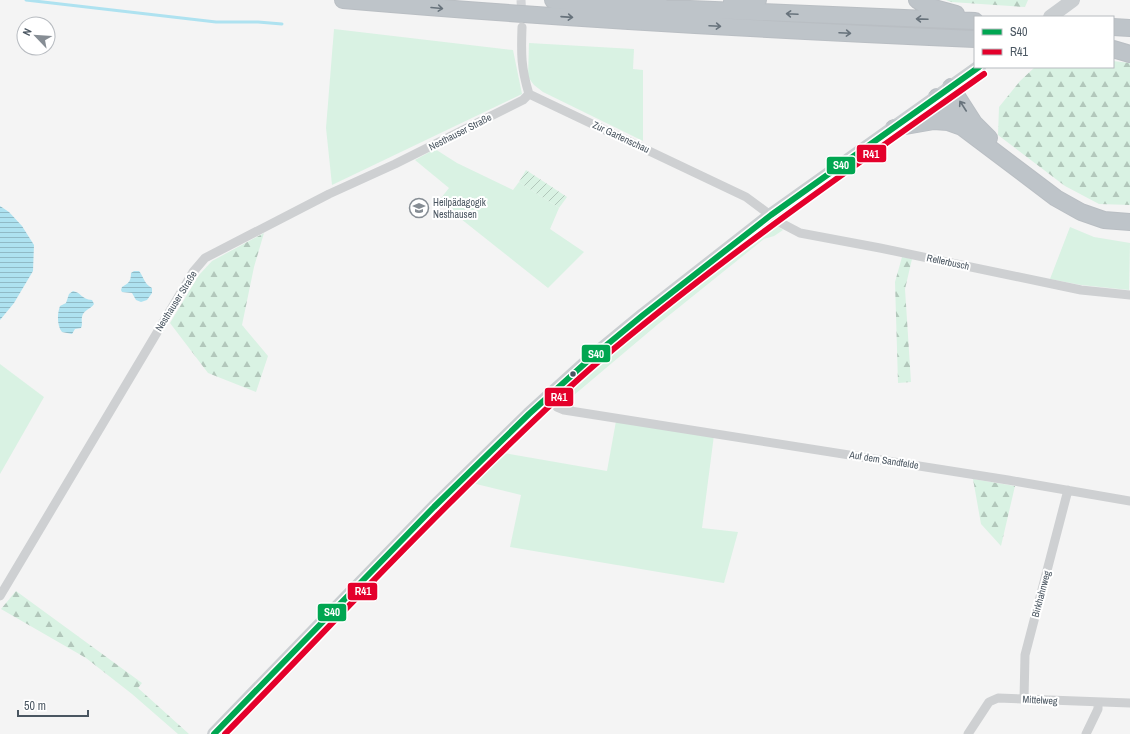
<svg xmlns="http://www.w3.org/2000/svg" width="1130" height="734" font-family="'Archivo Narrow',sans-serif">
  <defs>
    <pattern id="forest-firs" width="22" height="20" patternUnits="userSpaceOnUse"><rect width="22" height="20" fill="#d9f2e3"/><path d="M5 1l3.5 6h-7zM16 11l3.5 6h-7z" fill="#b2c7bb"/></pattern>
    <pattern id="garden-furrows" width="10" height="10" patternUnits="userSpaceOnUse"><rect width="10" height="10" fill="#d9f2e3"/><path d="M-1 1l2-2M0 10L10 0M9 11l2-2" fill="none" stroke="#b2c7bb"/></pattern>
    <pattern id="water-rules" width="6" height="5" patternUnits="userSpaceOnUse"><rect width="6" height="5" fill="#aee2f0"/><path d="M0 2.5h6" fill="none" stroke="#90bac6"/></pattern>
  </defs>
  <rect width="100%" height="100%" fill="#f4f4f4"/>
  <path fill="#d9f2e3" d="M 334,29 L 513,50 L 522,94 L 332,185 L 326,128 Z
    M 529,43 L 634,49 L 633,69 L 643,70 L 643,141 L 543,92 L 534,85 L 528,77 Z
    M 435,149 L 457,163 L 513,190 L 519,182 L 559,208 L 550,229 L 584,252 L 548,288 L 451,211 L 441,198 L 449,188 L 415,160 Z
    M 774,224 L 783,230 L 774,236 L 764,239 L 657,325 L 574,395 L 574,408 L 564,405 L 561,399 L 563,394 C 629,334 699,279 770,225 Z
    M 1070,227 L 1094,237 L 1130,243 L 1129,290 L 1081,285 L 1050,279 Z
    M 0,364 L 44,397 L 0,474 Z
    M 616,421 L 714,435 L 702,528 L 738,532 L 724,583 L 510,547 L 521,495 L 472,483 L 504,453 L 607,471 Z"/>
  <path fill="url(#forest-firs)" d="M 946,0 L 1028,0 L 1025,7 L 951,2 Z
    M 1113,61 L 1130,63 L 1130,205 L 1099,204 L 1065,186 L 998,135 L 999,107 L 1020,81 L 1035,67 L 1113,67 Z
    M 264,233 L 254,267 L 242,325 L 268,356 L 256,392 L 208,373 L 170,323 L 199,275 L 212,261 Z
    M 902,257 L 912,259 L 905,289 L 911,382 L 898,383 L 895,282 Z
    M 973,479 L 1015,486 L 1001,546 L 981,524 Z
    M 16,591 L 142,683 L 138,688 L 189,734 L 178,734 L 132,694 L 86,658 L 1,609 Z"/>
  <path fill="url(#garden-furrows)" d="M 526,170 L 567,197 L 559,208 L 519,182 Z"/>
  <path fill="url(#water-rules)" d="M 0,206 L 9,212 L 22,226 L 34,245 L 33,271 L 14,303 L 0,320 Z
    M 134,271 L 139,271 C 144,277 144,284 152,288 L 152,293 L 147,300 L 141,302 L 136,300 L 132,293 L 122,292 L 121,290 L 122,287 C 129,283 131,281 131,273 Z
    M 73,291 C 82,293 81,299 92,300 L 94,304 C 91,309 83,310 82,317 C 81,322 83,323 81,328 L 75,329 L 72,334 L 62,332 C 57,326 57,314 60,306 L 66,303 L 69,294 Z"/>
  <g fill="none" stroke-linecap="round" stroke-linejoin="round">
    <path stroke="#aee2f0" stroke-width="3" d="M 26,0 L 216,22 L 258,22 L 282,24"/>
    <path stroke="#d2d4d7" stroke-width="9" stroke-dasharray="9 4.5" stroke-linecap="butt" d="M 521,0 L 522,18"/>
    <g stroke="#b9bec3" stroke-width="18">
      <path id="motorway" d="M 343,0 C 553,18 764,30 975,39
        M 553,0 L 666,8 L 975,21
        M 917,0 L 927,6 L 956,14
        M 732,2 L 758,0
        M 1113,27 L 1130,28
        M 1113,49 L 1130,54
        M 951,87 L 974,123 L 989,138
        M 937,97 L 962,127 L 1056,198 L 1081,212 L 1104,220 L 1130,222
        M 894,128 L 934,121 L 948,122 L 962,127"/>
    </g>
    <path stroke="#ced0d2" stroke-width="9" d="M 522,27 C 521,54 521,68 529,94 L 746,197 L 781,223 L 800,233 L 880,248 L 1081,290 L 1130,295
      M 548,397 L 557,407 L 564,410 L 1008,480 L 1130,501
      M 0,596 L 180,294 L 193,272 L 205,258 L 329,194 L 395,164 L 523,100 L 529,94
      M 1024,699 L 1025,655 L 1068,490
      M 968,734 L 989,702 L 998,698 L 1130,703
      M 1086,734 L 1098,709 L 1098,703"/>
    <path stroke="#caced1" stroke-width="14" d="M 1050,17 L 1073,0
      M 214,734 L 434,507 L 529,414 L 592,357 L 643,315 L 771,215 L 979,67"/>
    <use href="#motorway" stroke="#bec4c9" stroke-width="16"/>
    <g stroke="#fff" stroke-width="9">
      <path id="bus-1" d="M 214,734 L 434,507 L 529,414 L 592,357 L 643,315 L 771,215 L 979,67"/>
    </g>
    <g stroke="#fff" stroke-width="9">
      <path id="bus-2" d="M 225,734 C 310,647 393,558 480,473 C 519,435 557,397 598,362 C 721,258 853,167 984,74"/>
    </g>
    <use href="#bus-1" stroke="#00a651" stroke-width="6"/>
    <use href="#bus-2" stroke="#e4002b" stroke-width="6"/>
  </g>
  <defs><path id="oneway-shaft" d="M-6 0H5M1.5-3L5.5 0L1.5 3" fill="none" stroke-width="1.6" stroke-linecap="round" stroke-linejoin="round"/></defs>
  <g stroke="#67727b">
    <use href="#oneway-shaft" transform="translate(437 8) rotate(5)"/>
    <use href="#oneway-shaft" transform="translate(792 14) rotate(-177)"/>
    <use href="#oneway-shaft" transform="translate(567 17) rotate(4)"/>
    <use href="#oneway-shaft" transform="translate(922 19) rotate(-178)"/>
    <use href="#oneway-shaft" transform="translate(715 26) rotate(3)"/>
    <use href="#oneway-shaft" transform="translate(845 33) rotate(3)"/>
    <use href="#oneway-shaft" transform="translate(963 106) rotate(-123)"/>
  </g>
  <defs>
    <g id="school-ring" transform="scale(1)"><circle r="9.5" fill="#fff" stroke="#868d94" stroke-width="1.5"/><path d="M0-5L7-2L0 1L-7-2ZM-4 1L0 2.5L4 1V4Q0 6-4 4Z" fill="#868d94"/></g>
  </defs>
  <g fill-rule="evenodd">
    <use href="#school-ring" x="419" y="208"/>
  </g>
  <circle fill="#4a5661" stroke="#fff" stroke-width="1.5" cx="573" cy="374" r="3.5"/>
  <g text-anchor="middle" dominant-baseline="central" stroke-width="4" stroke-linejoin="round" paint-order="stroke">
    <g font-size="10" fill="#4a5661" stroke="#fff">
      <text transform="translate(460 132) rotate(-27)">Nesthauser Straße</text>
      <text transform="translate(621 137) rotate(25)">Zur Gartenschau</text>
      <text transform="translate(948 262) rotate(12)">Rellerbusch</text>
      <text transform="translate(176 301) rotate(-58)">Nesthauser Straße</text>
      <text transform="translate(884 460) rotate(9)">Auf dem Sandfelde</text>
      <text transform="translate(1041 594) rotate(-75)">Birkhahnweg</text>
      <text transform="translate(1040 700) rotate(3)">Mittelweg</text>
    </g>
    <g font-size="10" fill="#4a5661" stroke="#fff" text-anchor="start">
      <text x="433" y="202">Heilpädagogik<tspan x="433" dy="12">Nesthausen</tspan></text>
    </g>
  </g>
  <g stroke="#fff" stroke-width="1.5">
    <rect x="856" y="144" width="31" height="19" rx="4" fill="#e4002b"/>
    <rect x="826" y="156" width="30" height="19" rx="4" fill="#00a651"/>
    <rect x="581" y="344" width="30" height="19" rx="4" fill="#00a651"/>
    <rect x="544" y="387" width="30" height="20" rx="4" fill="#e4002b"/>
    <rect x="347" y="582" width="31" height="19" rx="4" fill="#e4002b"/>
    <rect x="317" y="603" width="30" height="19" rx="4" fill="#00a651"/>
  </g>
  <g font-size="11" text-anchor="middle" font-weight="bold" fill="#fff">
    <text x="871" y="158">R41</text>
    <text x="841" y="169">S40</text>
    <text x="596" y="358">S40</text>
    <text x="559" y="401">R41</text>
    <text x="363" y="595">R41</text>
    <text x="332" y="616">S40</text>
  </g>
  <rect x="974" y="16" width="140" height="52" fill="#ffffff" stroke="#b7bbc0"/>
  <rect x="982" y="29" width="20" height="6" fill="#00a651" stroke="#b7bbc0"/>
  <text x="1010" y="36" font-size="12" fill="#4a5661">S40</text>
  <rect x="982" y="49" width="20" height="6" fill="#e4002b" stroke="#b7bbc0"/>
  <text x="1010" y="56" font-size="12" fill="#4a5661">R41</text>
  <g transform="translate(36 36) rotate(295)"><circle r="19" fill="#ffffff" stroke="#b7bbc0"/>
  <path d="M0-3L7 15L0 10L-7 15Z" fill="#868d94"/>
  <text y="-6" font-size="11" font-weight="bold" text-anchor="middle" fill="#4a5661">N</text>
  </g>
  <path d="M18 710v6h70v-6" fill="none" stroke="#4a5661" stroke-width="2"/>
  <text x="24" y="710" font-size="12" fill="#4a5661" stroke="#ffffff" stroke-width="3" paint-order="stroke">50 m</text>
</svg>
